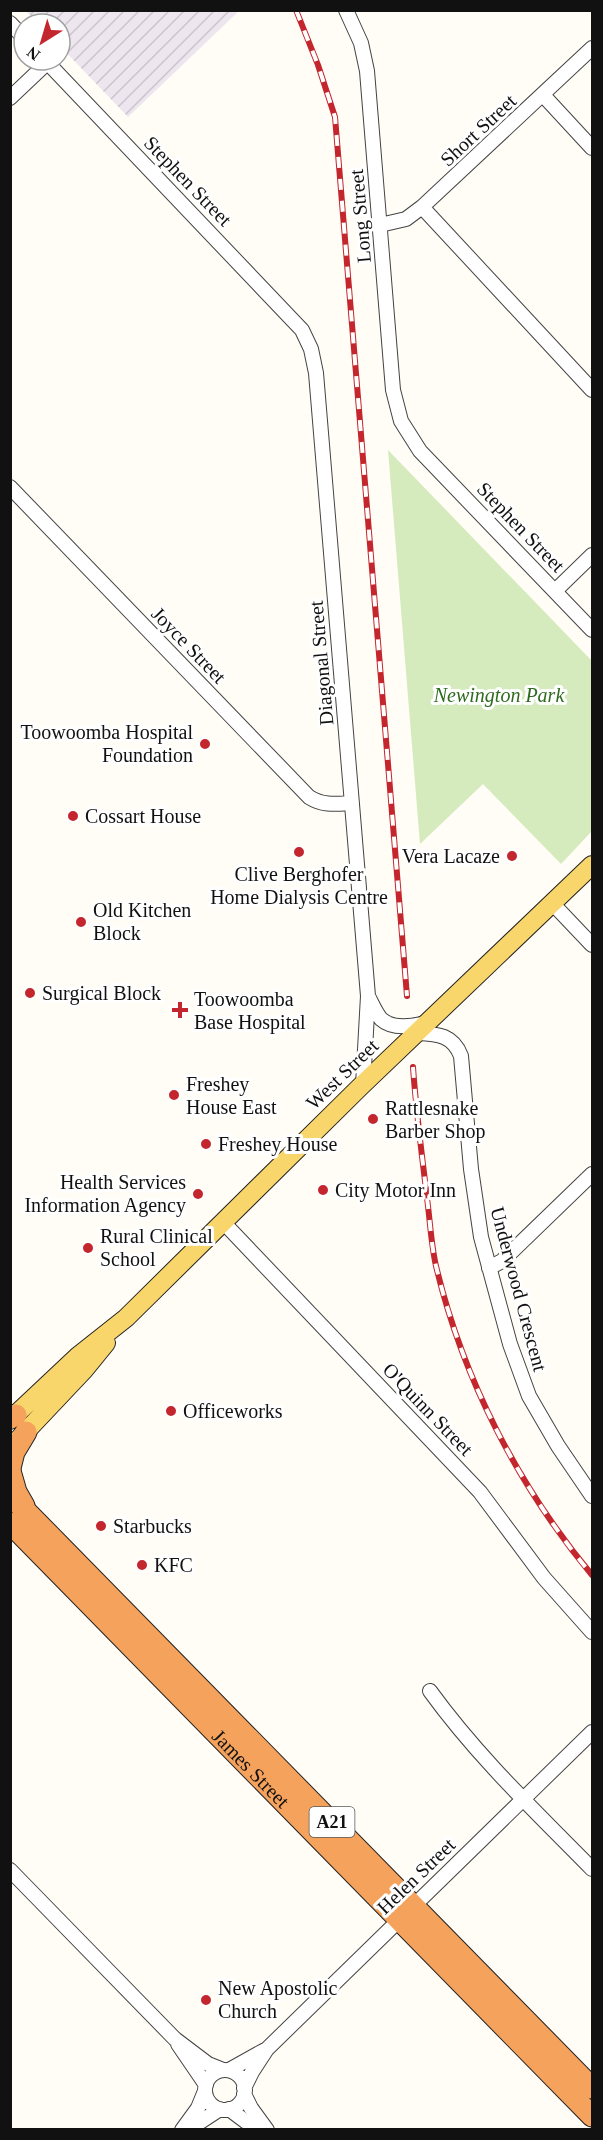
<svg xmlns="http://www.w3.org/2000/svg" width="603" height="2140" font-family="'Times New Roman',serif">
  <defs>
    <pattern id="industrial-furrows" width="10" height="10" patternUnits="userSpaceOnUse" patternTransform="scale(1.5)"><rect width="10" height="10" fill="#eee6ef"/><path d="M-1 1l2-2M0 10L10 0M9 11l2-2" fill="none" stroke="#cbc4cc"/></pattern>
  </defs>
  <rect width="100%" height="100%" fill="#fffdf5"/>
  <path fill="url(#industrial-furrows)" d="M 26,11 L 239,11 L 128,117 L 60,46 L 60,24 L 39,24 Z"/>
  <path fill="#d5ebbd" d="M 388,450 L 592,661 L 592,831 L 561,864 L 483,784 L 420,844 Z"/>
  <g fill="none" stroke-linecap="round" stroke-linejoin="round">
    <g stroke="#444" stroke-width="16">
      <path id="minor" d="M 346,10 L 361,43 L 367,71 L 393,390 L 401,421 L 420,451 L 592,630
        M 10,23 L 24,38
        M 45,60 L 302,330 L 311,349 L 316,373 L 368,996 L 363,1085
        M 543,95 L 592,148
        M 10,98 L 48,62
        M 422,207 L 592,390
        M 380,225 L 406,219 L 422,207 L 592,48
        M 10,487 L 309,797 C 323,806 336,804 352,803
        M 555,591 L 592,555
        M 553,904 L 592,945
        M 369,998 C 372,1004 376,1013 381,1019 C 393,1030 415,1026 429,1022
        M 418,1033 C 438,1034 453,1035 461,1056 L 471,1169 L 481,1237 L 510,1344 L 529,1396 L 558,1446 L 592,1496
        M 223,1222 L 480,1492 L 544,1578 L 592,1632
        M 489,1268 L 502,1261 L 592,1174
        M 430,1691 C 477,1756 536,1812 592,1869
        M 10,1870 L 175,2039 L 208,2064 L 223,2070
        M 178,2044 L 206,2085
        M 229,2070 L 265,2050
        M205 2090a20 20 0 1 1 40 0a20 20 0 1 1-40 0Z
        M 244,2088 L 252,2072 L 267,2049 L 592,1732
        M 244,2094 L 251,2108 L 267,2130
        M 229,2109 L 257,2130
        M 182,2130 L 198,2108 L 205,2091
        M 188,2130 L 220,2109"/>
    </g>
    <g stroke="#222" stroke-width="20">
      <path id="major" d="M 10,1420 L 78,1356 L 126,1318 L 361,1086 L 592,865
        M 16,1442 L 84,1370 L 106,1343"/>
    </g>
    <g stroke="#222" stroke-width="23">
      <g id="highway">
        <path d="M 10,1418 L 16,1415"/>
        <path d="M 10,1468 L 14,1452 L 26,1432"/>
        <path d="M 10,1471 L 16,1492 L 24,1506"/>
        <path d="M 10,1495 L 592,2088"/>
        <path id="s1" d="M 10,1523 L 592,2116"/>
      </g>
    </g>
    <use href="#minor" stroke="#fff" stroke-width="14"/>
    <use href="#major" stroke="#f9d66b" stroke-width="18"/>
    <use href="#highway" stroke="#f5a25d" stroke-width="21"/>
    <g stroke="#c4262e" stroke-width="6">
      <path id="rail" d="M 296,10 L 318,65 L 335,117 L 407,996
        M 413,1067 C 416,1111 422,1155 427,1198 C 430,1220 431,1244 436,1266 C 463,1379 518,1486 592,1575"/>
    </g>
    <use href="#rail" stroke="#fff" stroke-width="4" stroke-dasharray="11" stroke-linecap="butt"/>
  </g>
  <g fill="#c4262e" stroke="#fff" stroke-width="2">
    <circle cx="205" cy="744" r="6"/>
    <circle cx="73" cy="816" r="6"/>
    <circle cx="299" cy="852" r="6"/>
    <circle cx="512" cy="856" r="6"/>
    <circle cx="81" cy="922" r="6"/>
    <circle cx="30" cy="993" r="6"/>
    <path d="M177 1001h6v6h6v6h-6v6h-6v-6h-6v-6h6z"/>
    <circle cx="174" cy="1095" r="6"/>
    <circle cx="373" cy="1119" r="6"/>
    <circle cx="206" cy="1144" r="6"/>
    <circle cx="323" cy="1190" r="6"/>
    <circle cx="198" cy="1194" r="6"/>
    <circle cx="88" cy="1248" r="6"/>
    <circle cx="171" cy="1411" r="6"/>
    <circle cx="101" cy="1526" r="6"/>
    <circle cx="142" cy="1565" r="6"/>
    <circle cx="206" cy="2000" r="6"/>
  </g>
  <g text-anchor="middle" dominant-baseline="central" stroke-width="6" stroke-linejoin="round" paint-order="stroke">
    <rect fill="#fff" stroke="#585858" stroke-width="1.5" x="309.5" y="1807" width="45" height="30" rx="4.5"/>
    <g font-size="18" font-weight="bold" fill="#111">
      <text x="332" y="1822">A21</text>
    </g>
    <g font-size="20" fill="#111" stroke="#fff">
      <text transform="translate(478 130) rotate(-43)">Short Street</text>
      <text transform="translate(188 181) rotate(46)">Stephen Street</text>
      <text transform="translate(360 216) rotate(-95)">Long Street</text>
      <text transform="translate(521 527) rotate(46)">Stephen Street</text>
      <text transform="translate(189 645) rotate(46)">Joyce Street</text>
      <text transform="translate(321 663) rotate(-95)">Diagonal Street</text>
      <text transform="translate(342 1074) rotate(-44)">West Street</text>
      <text transform="translate(519 1289) rotate(75)">Underwood Crescent</text>
      <text transform="translate(428 1409) rotate(46)">O'Quinn Street</text>
      <text stroke="none"><textPath href="#s1" startOffset="344">James Street</textPath></text>
      <text transform="translate(416 1876) rotate(-44)">Helen Street</text>
    </g>
    <g font-size="20" font-style="italic" fill="#2f6b1f" stroke="#fff">
      <text x="499" y="695">Newington Park</text>
    </g>
    <g font-size="20" fill="#111" stroke="#fff" text-anchor="start">
      <text x="193" y="732" text-anchor="end">Toowoomba Hospital<tspan x="193" dy="23">Foundation</tspan></text>
      <text x="85" y="816">Cossart House</text>
      <text x="500" y="856" text-anchor="end">Vera Lacaze</text>
      <text x="299" y="874" text-anchor="middle">Clive Berghofer<tspan x="299" dy="23">Home Dialysis Centre</tspan></text>
      <text x="93" y="910">Old Kitchen<tspan x="93" dy="23">Block</tspan></text>
      <text x="42" y="993">Surgical Block</text>
      <text x="194" y="999">Toowoomba<tspan x="194" dy="23">Base Hospital</tspan></text>
      <text x="186" y="1084">Freshey<tspan x="186" dy="23">House East</tspan></text>
      <text x="385" y="1108">Rattlesnake<tspan x="385" dy="23">Barber Shop</tspan></text>
      <text x="218" y="1144">Freshey House</text>
      <text x="186" y="1182" text-anchor="end">Health Services<tspan x="186" dy="23">Information Agency</tspan></text>
      <text x="335" y="1190">City Motor Inn</text>
      <text x="100" y="1236">Rural Clinical<tspan x="100" dy="23">School</tspan></text>
      <text x="183" y="1411">Officeworks</text>
      <text x="113" y="1526">Starbucks</text>
      <text x="154" y="1565">KFC</text>
      <text x="218" y="1988">New Apostolic<tspan x="218" dy="23">Church</tspan></text>
    </g>
  </g>
  <rect width="603" height="2140" fill="none" stroke="#111111" stroke-width="24"/>
  <g transform="translate(42 42) rotate(217)"><circle r="28" fill="#ffffff" stroke="#a0a0a0" stroke-width="1.5"/>
  <path d="M0-4.5L10 22L0 15L-10 22Z" fill="#c4262e"/>
  <text y="-9" font-size="16" font-weight="bold" text-anchor="middle" fill="#111111">N</text>
  </g>
</svg>
